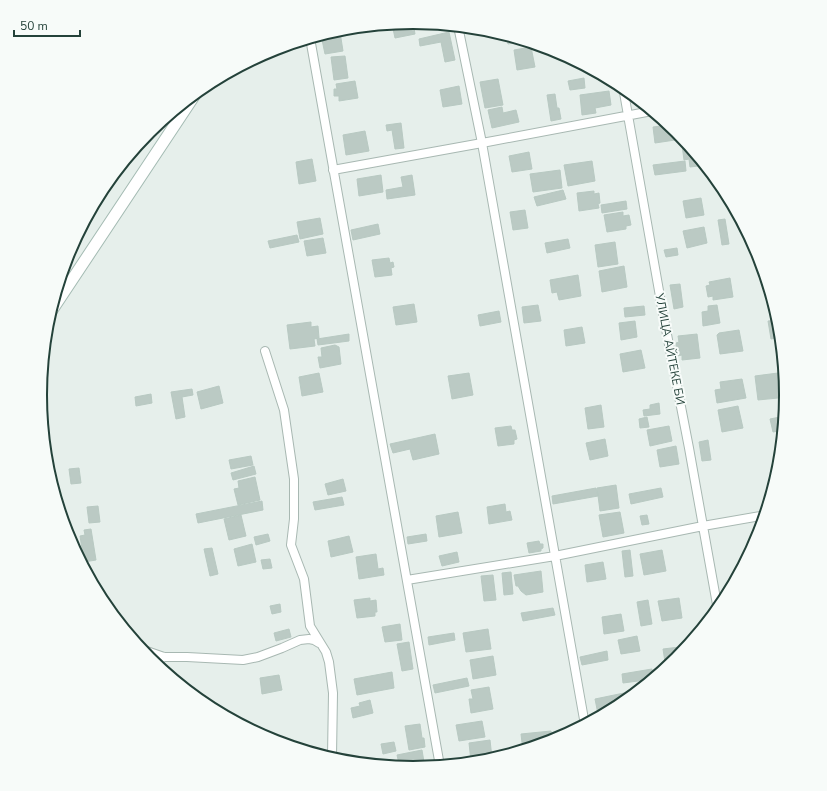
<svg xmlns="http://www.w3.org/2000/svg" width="827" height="791" font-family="'Nunito Sans',sans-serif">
  <rect width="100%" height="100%" fill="#e6efeb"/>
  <path fill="#bbcac4" stroke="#b8c9c2" d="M 413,22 L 415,34 L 395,38 L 392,24 Z
    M 340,32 L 343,51 L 325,54 L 321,35 Z
    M 449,32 L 455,60 L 445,62 L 441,42 L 420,46 L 419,39 Z
    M 506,35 L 524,41 L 508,44 Z
    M 531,47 L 535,67 L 517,70 L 514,50 Z
    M 345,56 L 348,78 L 334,80 L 331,57 Z
    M 588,67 L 600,74 L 589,75 Z
    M 584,78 L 585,88 L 570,90 L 568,81 Z
    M 498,79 L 503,105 L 485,108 L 480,82 Z
    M 355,81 L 358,98 L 339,101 L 339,96 L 334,96 L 334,89 L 337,89 L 336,84 Z
    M 459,86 L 462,104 L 443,107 L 440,90 Z
    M 609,91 L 611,105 L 595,108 L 596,113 L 582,115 L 580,95 Z
    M 555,94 L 557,108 L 559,108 L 561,119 L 551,121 L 547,95 Z
    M 502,107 L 503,113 L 516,110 L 519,122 L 492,128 L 488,110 Z
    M 401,123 L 404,148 L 395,149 L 392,130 L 387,131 L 386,125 Z
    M 669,125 L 673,128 L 675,140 L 655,143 L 653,127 Z
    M 365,131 L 369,151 L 346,155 L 343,135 Z
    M 682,145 L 688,145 L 706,165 L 690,167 L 689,159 L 684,160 Z
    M 529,152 L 532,169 L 512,172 L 509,156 Z
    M 312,159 L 316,181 L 299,184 L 296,162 Z
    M 592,161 L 595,181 L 568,186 L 564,165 Z
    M 685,161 L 686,171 L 655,175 L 653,165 Z
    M 560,170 L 562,188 L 533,192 L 530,174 Z
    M 381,175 L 383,192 L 359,196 L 357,179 Z
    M 412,175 L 415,195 L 387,199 L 386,190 L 403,187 L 401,177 Z
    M 563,190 L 566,199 L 537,206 L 534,197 Z
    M 594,191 L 594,194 L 599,193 L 600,203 L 598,204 L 599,208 L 579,211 L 577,193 Z
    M 701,198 L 704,215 L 686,218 L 683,201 Z
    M 626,201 L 627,209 L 602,213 L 601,205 Z
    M 525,210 L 528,228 L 513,230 L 510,212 Z
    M 623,212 L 623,216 L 629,215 L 631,225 L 626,226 L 626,229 L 607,232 L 604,215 Z
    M 320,218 L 323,234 L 300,239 L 297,222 Z
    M 725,219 L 729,244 L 722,245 L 718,220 Z
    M 378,224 L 380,234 L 353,240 L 351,230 Z
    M 704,227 L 707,243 L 687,248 L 683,231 Z
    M 297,235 L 299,242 L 270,248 L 268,241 Z
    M 323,238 L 326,253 L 307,256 L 304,241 Z
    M 568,239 L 570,248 L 547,253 L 545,243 Z
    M 615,242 L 618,264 L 598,267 L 595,245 Z
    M 677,248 L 678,255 L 666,257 L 664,250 Z
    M 389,258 L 390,263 L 393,262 L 394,267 L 391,268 L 392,275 L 375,277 L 372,260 Z
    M 624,266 L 627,287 L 602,292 L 599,271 Z
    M 578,275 L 581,296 L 559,300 L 557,292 L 552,293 L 550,280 Z
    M 730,278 L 733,297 L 713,300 L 713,296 L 708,297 L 706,286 L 710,285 L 709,282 Z
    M 680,284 L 683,307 L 674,309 L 670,285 Z
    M 773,299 L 778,317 L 773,317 L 770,300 Z
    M 414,304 L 417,322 L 396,325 L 393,307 Z
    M 538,305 L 541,321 L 524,323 L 522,307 Z
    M 717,305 L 720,323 L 703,326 L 702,312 L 708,311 L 708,306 Z
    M 644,306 L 645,315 L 625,317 L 624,308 Z
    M 499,311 L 501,322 L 480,326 L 478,315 Z
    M 779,320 L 781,337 L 771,339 L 768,321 Z
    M 635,321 L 637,337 L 621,340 L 619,323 Z
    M 311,322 L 311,327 L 318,326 L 319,338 L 314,339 L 315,346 L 290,349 L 287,325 Z
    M 582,327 L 585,343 L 566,346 L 564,330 Z
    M 739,330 L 743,351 L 720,354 L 717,335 L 719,333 Z
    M 349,334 L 349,341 L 318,345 L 317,339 Z
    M 697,334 L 700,358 L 682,360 L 682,355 L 677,356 L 676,343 L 679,342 L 678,336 Z
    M 335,345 L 339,347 L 341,364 L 320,368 L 318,357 L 322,357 L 321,348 Z
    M 641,350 L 645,368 L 623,372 L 620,354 Z
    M 319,373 L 323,392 L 302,396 L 299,377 Z
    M 469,373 L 473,395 L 452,399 L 448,376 Z
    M 778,373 L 781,393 L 778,394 L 778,398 L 758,400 L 755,376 Z
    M 742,379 L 746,398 L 717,403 L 715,390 L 721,389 L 720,382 Z
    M 219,386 L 223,403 L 201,409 L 197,392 Z
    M 192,389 L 193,395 L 182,397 L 185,417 L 176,419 L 171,392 Z
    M 151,394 L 152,403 L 136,406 L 135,397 Z
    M 659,403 L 660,414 L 644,416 L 643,410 L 650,409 L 650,405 Z
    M 601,405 L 604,427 L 588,429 L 585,408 Z
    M 738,406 L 743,428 L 722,432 L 718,410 Z
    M 785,416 L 784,430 L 773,432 L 770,419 Z
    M 647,417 L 649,427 L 640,428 L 639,419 Z
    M 511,426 L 512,430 L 515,430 L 517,439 L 514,440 L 514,444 L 498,446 L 495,428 Z
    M 669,426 L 672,441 L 650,446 L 647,430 Z
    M 435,434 L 439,454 L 413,460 L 410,449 L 393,453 L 390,444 Z
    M 605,439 L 608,456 L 590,460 L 586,443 Z
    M 708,440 L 711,460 L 702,461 L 699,442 Z
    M 676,446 L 679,464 L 660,467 L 657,450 Z
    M 251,456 L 253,465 L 231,469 L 229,460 Z
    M 254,466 L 256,474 L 233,480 L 231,473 Z
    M 79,468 L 81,483 L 71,484 L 69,469 Z
    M 255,477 L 260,500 L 238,505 L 234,489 L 239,488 L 238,481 Z
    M 343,479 L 346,491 L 328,495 L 325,484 Z
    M 616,485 L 619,508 L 600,511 L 597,488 Z
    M 596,488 L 598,496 L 553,504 L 552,496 Z
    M 661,488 L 663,497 L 631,504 L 629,494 Z
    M 342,497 L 344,505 L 315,510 L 313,502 Z
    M 262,501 L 263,510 L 198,523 L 196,514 Z
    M 505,504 L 506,512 L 510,511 L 512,520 L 489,524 L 487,507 Z
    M 98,506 L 100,522 L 89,523 L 87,507 Z
    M 458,512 L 462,533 L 439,537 L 436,516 Z
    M 620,512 L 624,533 L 603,537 L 599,515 Z
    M 241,515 L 246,536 L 229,540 L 224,519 Z
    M 647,515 L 649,524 L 642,525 L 640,516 Z
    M 91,529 L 96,560 L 84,562 L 80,536 L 85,535 L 84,530 Z
    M 268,534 L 270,541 L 256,545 L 254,537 Z
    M 426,534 L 427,541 L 408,544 L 407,537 Z
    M 349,536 L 353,552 L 331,557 L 328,541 Z
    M 539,541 L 540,544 L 543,544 L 543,548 L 541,549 L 541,551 L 529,553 L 527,543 Z
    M 252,544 L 256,562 L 238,566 L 234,549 Z
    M 212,548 L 218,574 L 210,576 L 204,549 Z
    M 630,550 L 633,576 L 625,577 L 622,551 Z
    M 662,550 L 666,571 L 644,575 L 640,554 Z
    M 457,552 L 459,562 L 442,566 L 439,556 Z
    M 376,554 L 378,569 L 383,568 L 384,575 L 359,579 L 356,557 Z
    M 270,559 L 272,568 L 263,569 L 261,560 Z
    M 603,562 L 606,579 L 587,582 L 585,565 Z
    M 541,571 L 543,592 L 526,595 L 521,591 L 518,586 L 516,586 L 514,575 Z
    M 511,572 L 513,594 L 504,595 L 502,573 Z
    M 493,575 L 496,600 L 484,601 L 481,576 Z
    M 370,598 L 370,601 L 376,600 L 377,612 L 375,612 L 375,616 L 357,618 L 354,600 Z
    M 679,598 L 682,618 L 662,621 L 658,601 Z
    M 648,600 L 652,624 L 641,626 L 637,602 Z
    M 280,604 L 281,612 L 272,614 L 270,606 Z
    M 553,608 L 555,615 L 523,621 L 521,613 Z
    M 621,614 L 624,631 L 604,634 L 602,617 Z
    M 400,624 L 402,640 L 385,642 L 382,627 Z
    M 289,629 L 291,637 L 276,641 L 274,633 Z
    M 488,629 L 491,649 L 466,652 L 463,633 Z
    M 454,633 L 455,640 L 429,645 L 428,637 Z
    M 637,636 L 640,651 L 621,654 L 618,640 Z
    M 409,642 L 413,669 L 402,671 L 397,644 Z
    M 688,646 L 677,660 L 665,662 L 663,649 Z
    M 607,651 L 608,660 L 582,665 L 580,657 Z
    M 493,656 L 496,675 L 473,679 L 470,660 Z
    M 652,669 L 653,679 L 623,683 L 622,674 Z
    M 392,672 L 394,688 L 357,695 L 354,679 Z
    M 279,675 L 282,690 L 262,694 L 260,678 Z
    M 467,678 L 469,686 L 435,693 L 433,685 Z
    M 489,687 L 493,709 L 471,713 L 469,699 L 473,699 L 471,690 Z
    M 624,693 L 626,702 L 621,706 L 610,712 L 598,714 L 595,699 Z
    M 370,700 L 373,713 L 353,718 L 351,708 L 360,706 L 359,703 Z
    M 482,721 L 485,737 L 459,741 L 456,725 Z
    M 420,724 L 422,738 L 424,738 L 425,747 L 409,750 L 405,726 Z
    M 551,731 L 552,742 L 523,751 L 521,734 Z
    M 490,740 L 492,758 L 471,761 L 469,743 Z
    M 394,742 L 396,751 L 383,754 L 381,744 Z
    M 308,745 L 309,750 L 313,749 L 314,754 L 296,748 Z
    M 422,750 L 425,768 L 413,769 L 400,768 L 397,755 Z"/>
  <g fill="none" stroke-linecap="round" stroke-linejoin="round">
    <g stroke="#a8b8b2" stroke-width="10">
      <path id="street" d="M 458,26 L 482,143 L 585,725
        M 310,38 L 440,766
        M 623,87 L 664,319 L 689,448 L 718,610
        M 333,170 L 482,143 L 652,111
        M 265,351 L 284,410 L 294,479 L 294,519 L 291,545 L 304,579 L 310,626 L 326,652 L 329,662 L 333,693 L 332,756 L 333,760
        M 407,580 L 555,556 L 703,526 L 766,515
        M 141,649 L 164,657 L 187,657 L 243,660 L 258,657 L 282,648 L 300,640 L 309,639 L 314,640 L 319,643
        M 153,663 L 164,657"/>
    </g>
    <g stroke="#a4bbb3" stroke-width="13">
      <path id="secondary" d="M 50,313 L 196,93"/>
    </g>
    <use href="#street" stroke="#fff" stroke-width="8"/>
    <use href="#secondary" stroke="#fff" stroke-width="11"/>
  </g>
  <g text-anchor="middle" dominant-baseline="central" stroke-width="4" stroke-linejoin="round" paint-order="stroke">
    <g font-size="12" fill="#24423a" stroke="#f7fbf9">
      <text transform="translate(670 349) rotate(79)">УЛИЦА АЙТЕКЕ БИ</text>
    </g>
  </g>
  <path d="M0 0H827V791H0ZM47 395a366 366 0 1 1 732 0a366 366 0 1 1-732 0Z" fill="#f7fbf9" fill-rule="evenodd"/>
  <path fill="none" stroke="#24423a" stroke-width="2" d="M47 395a366 366 0 1 1 732 0a366 366 0 1 1-732 0Z"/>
  <path d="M14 30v6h66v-6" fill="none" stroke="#24423a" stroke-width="2"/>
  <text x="20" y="30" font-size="12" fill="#24423a" stroke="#f7fbf9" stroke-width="3" paint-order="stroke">50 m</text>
</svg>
